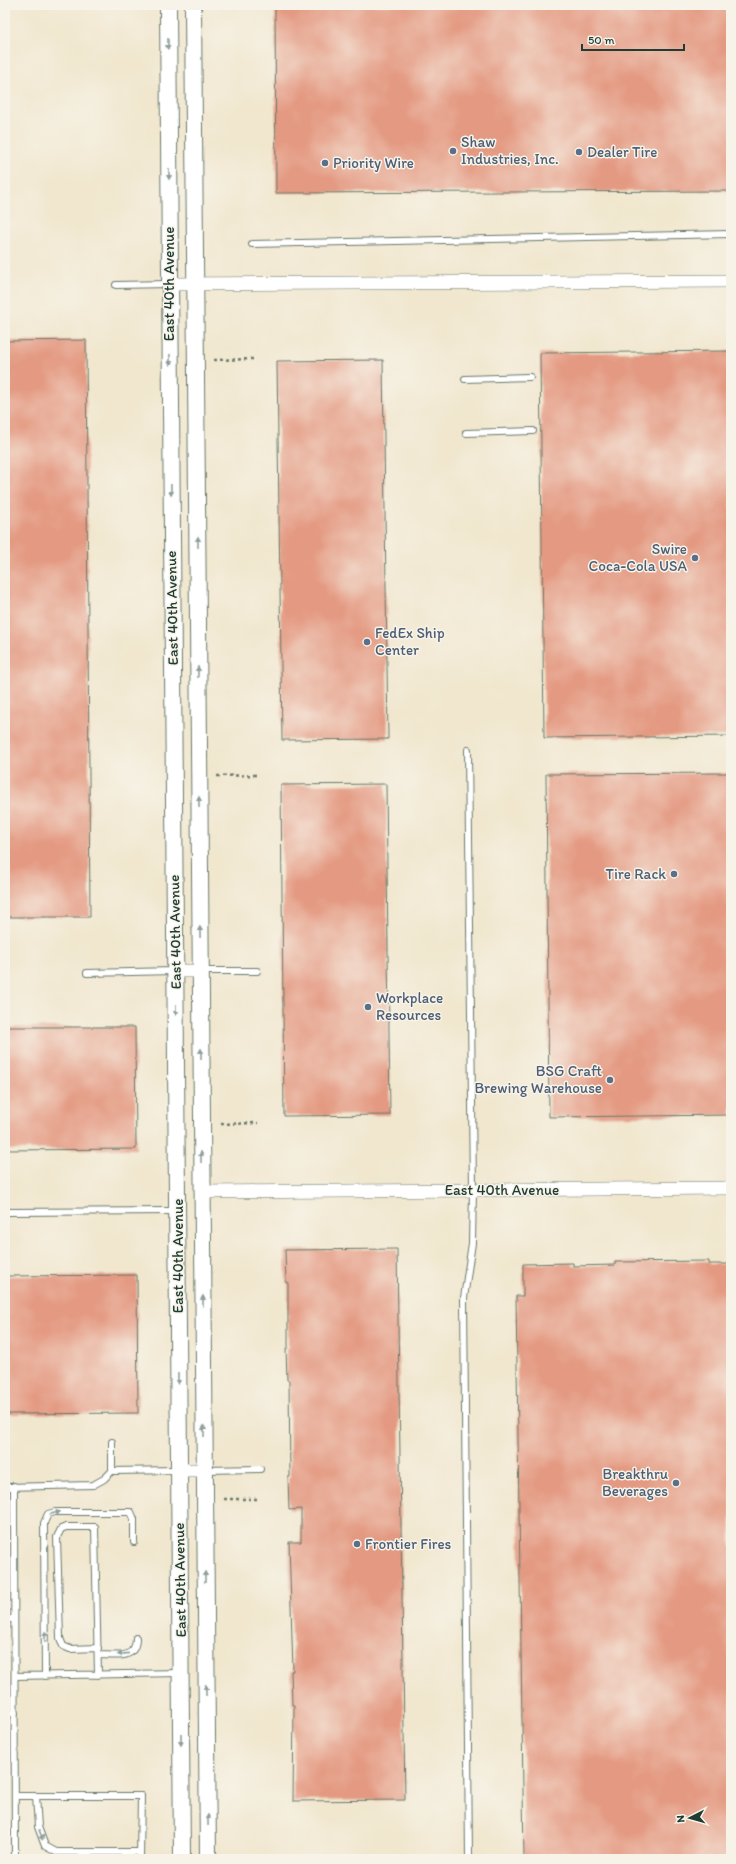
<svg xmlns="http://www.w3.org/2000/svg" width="736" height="1864" font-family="Itim,sans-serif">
  <rect width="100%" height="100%" fill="#f7f3e8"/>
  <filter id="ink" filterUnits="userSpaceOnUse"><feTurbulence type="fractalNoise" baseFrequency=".025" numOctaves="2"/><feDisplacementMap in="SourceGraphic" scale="8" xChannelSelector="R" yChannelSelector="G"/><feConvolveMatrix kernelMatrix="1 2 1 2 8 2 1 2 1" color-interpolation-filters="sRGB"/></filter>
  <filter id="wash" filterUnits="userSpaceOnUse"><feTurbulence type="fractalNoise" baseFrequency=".012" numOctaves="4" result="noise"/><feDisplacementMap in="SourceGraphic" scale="16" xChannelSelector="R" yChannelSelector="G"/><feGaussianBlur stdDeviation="0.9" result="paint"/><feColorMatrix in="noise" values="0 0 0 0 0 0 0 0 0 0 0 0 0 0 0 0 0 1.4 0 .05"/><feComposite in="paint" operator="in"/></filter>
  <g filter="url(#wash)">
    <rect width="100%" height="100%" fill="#f1e7cf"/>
    <g id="blocks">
      <path fill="#e49a82" d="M 275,5 L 731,5 L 731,191 L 276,193 Z
        M 86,340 L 90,917 L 5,917 L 5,341 Z
        M 731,351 L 731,736 L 544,738 L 540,353 Z
        M 383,360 L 388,739 L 282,740 L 277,361 Z
        M 731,773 L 731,1115 L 549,1117 L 546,774 Z
        M 386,784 L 390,1115 L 284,1116 L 281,785 Z
        M 5,1027 L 135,1027 L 136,1149 L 5,1150 Z
        M 397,1249 L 405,1800 L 293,1801 L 294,1705 L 292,1705 L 291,1671 L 293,1671 L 289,1542 L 301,1542 L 301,1509 L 289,1510 L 288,1477 L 290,1477 L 289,1380 L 287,1380 L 286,1348 L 288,1348 L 288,1283 L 286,1283 L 285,1250 Z
        M 709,1261 L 709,1264 L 731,1264 L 731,1859 L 524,1859 L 516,1296 L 523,1296 L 523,1264 L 573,1263 L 573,1266 L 615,1265 L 615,1262 Z
        M 137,1275 L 138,1413 L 5,1414 L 5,1276 Z"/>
    </g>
  </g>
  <g filter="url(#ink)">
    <use href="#blocks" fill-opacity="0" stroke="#68786a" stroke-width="1"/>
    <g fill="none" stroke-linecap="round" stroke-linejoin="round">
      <g stroke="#68786a" stroke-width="8">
        <path id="service" d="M 252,244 L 731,234
          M 116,285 L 169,284
          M 465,379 L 530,377
          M 466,433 L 533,431
          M 468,750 L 473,1190 L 472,1243 L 464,1298 L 469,1859
          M 201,971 L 257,971
          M 87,973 L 175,971
          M 5,1212 L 176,1211
          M 112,1442 L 112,1471
          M 205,1470 L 260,1469
          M 14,1486 L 15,1859
          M 5,1487 L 93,1485 L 104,1479 L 112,1471 L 179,1470
          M 5,1619 L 14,1619
          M 98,1648 L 70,1649 L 63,1646 L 60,1638 L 57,1537 L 61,1529 L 66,1527 L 95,1527 L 98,1675
          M 98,1655 C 115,1655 136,1661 136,1638
          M 15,1676 L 180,1673
          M 45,1676 L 44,1523 L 48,1514 L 55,1512 L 131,1512 L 134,1519 L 134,1542
          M 5,1713 L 15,1713
          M 15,1796 L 141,1796 L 140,1859
          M 36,1796 L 38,1827 L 45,1846 L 56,1852 L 140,1852"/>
      </g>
      <g stroke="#68786a" stroke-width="14">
        <path id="minor" d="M 169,284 L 731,281
          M 176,971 L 201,971
          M 202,1192 L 731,1188
          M 179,1470 L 204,1470"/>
      </g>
      <g stroke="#68786a" stroke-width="18">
        <path id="tertiary" d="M 168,5 L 182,1859
          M 193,5 L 208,1859"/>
      </g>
      <path stroke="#68786a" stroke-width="2.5" stroke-dasharray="3 3" stroke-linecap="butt" d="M 214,360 L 253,359
        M 217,776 L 257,775
        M 221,1124 L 258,1123
        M 224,1499 L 260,1499"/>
      <use href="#service" stroke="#fff" stroke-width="6"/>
      <use href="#minor" stroke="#fff" stroke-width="13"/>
      <use href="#tertiary" stroke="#fff" stroke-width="16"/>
    </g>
    <defs><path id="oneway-solid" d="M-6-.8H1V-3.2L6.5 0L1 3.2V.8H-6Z"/></defs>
    <g fill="#8f9e9a">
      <use href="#oneway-solid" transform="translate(168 44) rotate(90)"/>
      <use href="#oneway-solid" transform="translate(169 174) rotate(90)"/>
      <use href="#oneway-solid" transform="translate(170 360) rotate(89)"/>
      <use href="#oneway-solid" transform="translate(171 490) rotate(89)"/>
      <use href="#oneway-solid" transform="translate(198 542) rotate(-90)"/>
      <use href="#oneway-solid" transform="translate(198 672) rotate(-90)"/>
      <use href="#oneway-solid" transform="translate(199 802) rotate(-91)"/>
      <use href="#oneway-solid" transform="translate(200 932) rotate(-91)"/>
      <use href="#oneway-solid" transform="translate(176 1010) rotate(90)"/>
      <use href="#oneway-solid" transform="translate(201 1054) rotate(-90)"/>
      <use href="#oneway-solid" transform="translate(201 1157) rotate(-90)"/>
      <use href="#oneway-solid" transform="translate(203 1301) rotate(-91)"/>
      <use href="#oneway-solid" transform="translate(178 1379) rotate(90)"/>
      <use href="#oneway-solid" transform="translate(204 1431) rotate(-91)"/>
      <use href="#oneway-solid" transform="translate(55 1513) rotate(-13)"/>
      <use href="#oneway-solid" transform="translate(205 1577) rotate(-90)"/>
      <use href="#oneway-solid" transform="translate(45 1637) rotate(-90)"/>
      <use href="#oneway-solid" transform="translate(123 1654) rotate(174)"/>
      <use href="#oneway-solid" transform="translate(206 1690) rotate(-91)"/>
      <use href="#oneway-solid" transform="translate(181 1740) rotate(90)"/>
      <use href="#oneway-solid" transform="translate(208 1820) rotate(-91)"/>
      <use href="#oneway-solid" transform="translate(41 1835) rotate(70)"/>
    </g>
  </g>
  <g fill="#5c6f8a" stroke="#f7f3e8" stroke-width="1.5">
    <circle cx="453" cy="151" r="4"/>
    <circle cx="579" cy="152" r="4"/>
    <circle cx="325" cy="163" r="4"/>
    <circle cx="695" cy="558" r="4"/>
    <circle cx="367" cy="642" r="4"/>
    <circle cx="674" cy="874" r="4"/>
    <circle cx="368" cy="1007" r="4"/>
    <circle cx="610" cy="1080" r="4"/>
    <circle cx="676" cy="1483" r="4"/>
    <circle cx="357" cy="1544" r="4"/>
  </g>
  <g text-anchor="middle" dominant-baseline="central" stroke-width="3" stroke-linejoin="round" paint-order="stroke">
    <g font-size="15" fill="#4e5e75" stroke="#f7f3e8" text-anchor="start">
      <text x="461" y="142">Shaw<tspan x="461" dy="17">Industries, Inc.</tspan></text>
      <text x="587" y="152">Dealer Tire</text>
      <text x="333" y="163">Priority Wire</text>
      <text x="687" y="549" text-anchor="end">Swire<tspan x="687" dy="17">Coca-Cola USA</tspan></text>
      <text x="375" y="633">FedEx Ship<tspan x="375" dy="17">Center</tspan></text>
      <text x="666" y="874" text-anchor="end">Tire Rack</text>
      <text x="376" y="998">Workplace<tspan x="376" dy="17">Resources</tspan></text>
      <text x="602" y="1071" text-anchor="end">BSG Craft<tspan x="602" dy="17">Brewing Warehouse</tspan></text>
      <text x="668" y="1474" text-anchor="end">Breakthru<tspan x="668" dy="17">Beverages</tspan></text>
      <text x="365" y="1544">Frontier Fires</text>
    </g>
    <g font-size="15" fill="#1f3d34" stroke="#f7f3e8">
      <text transform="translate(169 284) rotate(-90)">East 40th Avenue</text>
      <text transform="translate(172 608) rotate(-91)">East 40th Avenue</text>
      <text transform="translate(175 932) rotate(-91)">East 40th Avenue</text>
      <text x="502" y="1190">East 40th Avenue</text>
      <text transform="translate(178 1256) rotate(-90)">East 40th Avenue</text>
      <text transform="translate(180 1580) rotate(-91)">East 40th Avenue</text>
    </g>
  </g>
  <rect width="736" height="1864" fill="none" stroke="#f7f3e8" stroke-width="20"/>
  <g transform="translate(690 1818) rotate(264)" stroke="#f7f3e8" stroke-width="3" paint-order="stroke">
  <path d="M0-3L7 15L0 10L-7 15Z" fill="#1f3d34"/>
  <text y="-6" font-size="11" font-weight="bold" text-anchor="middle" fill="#1f3d34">N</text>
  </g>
  <path d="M582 44v6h102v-6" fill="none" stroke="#1f3d34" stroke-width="2"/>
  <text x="588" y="44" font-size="12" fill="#1f3d34" stroke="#f7f3e8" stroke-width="3" paint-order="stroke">50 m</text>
</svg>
